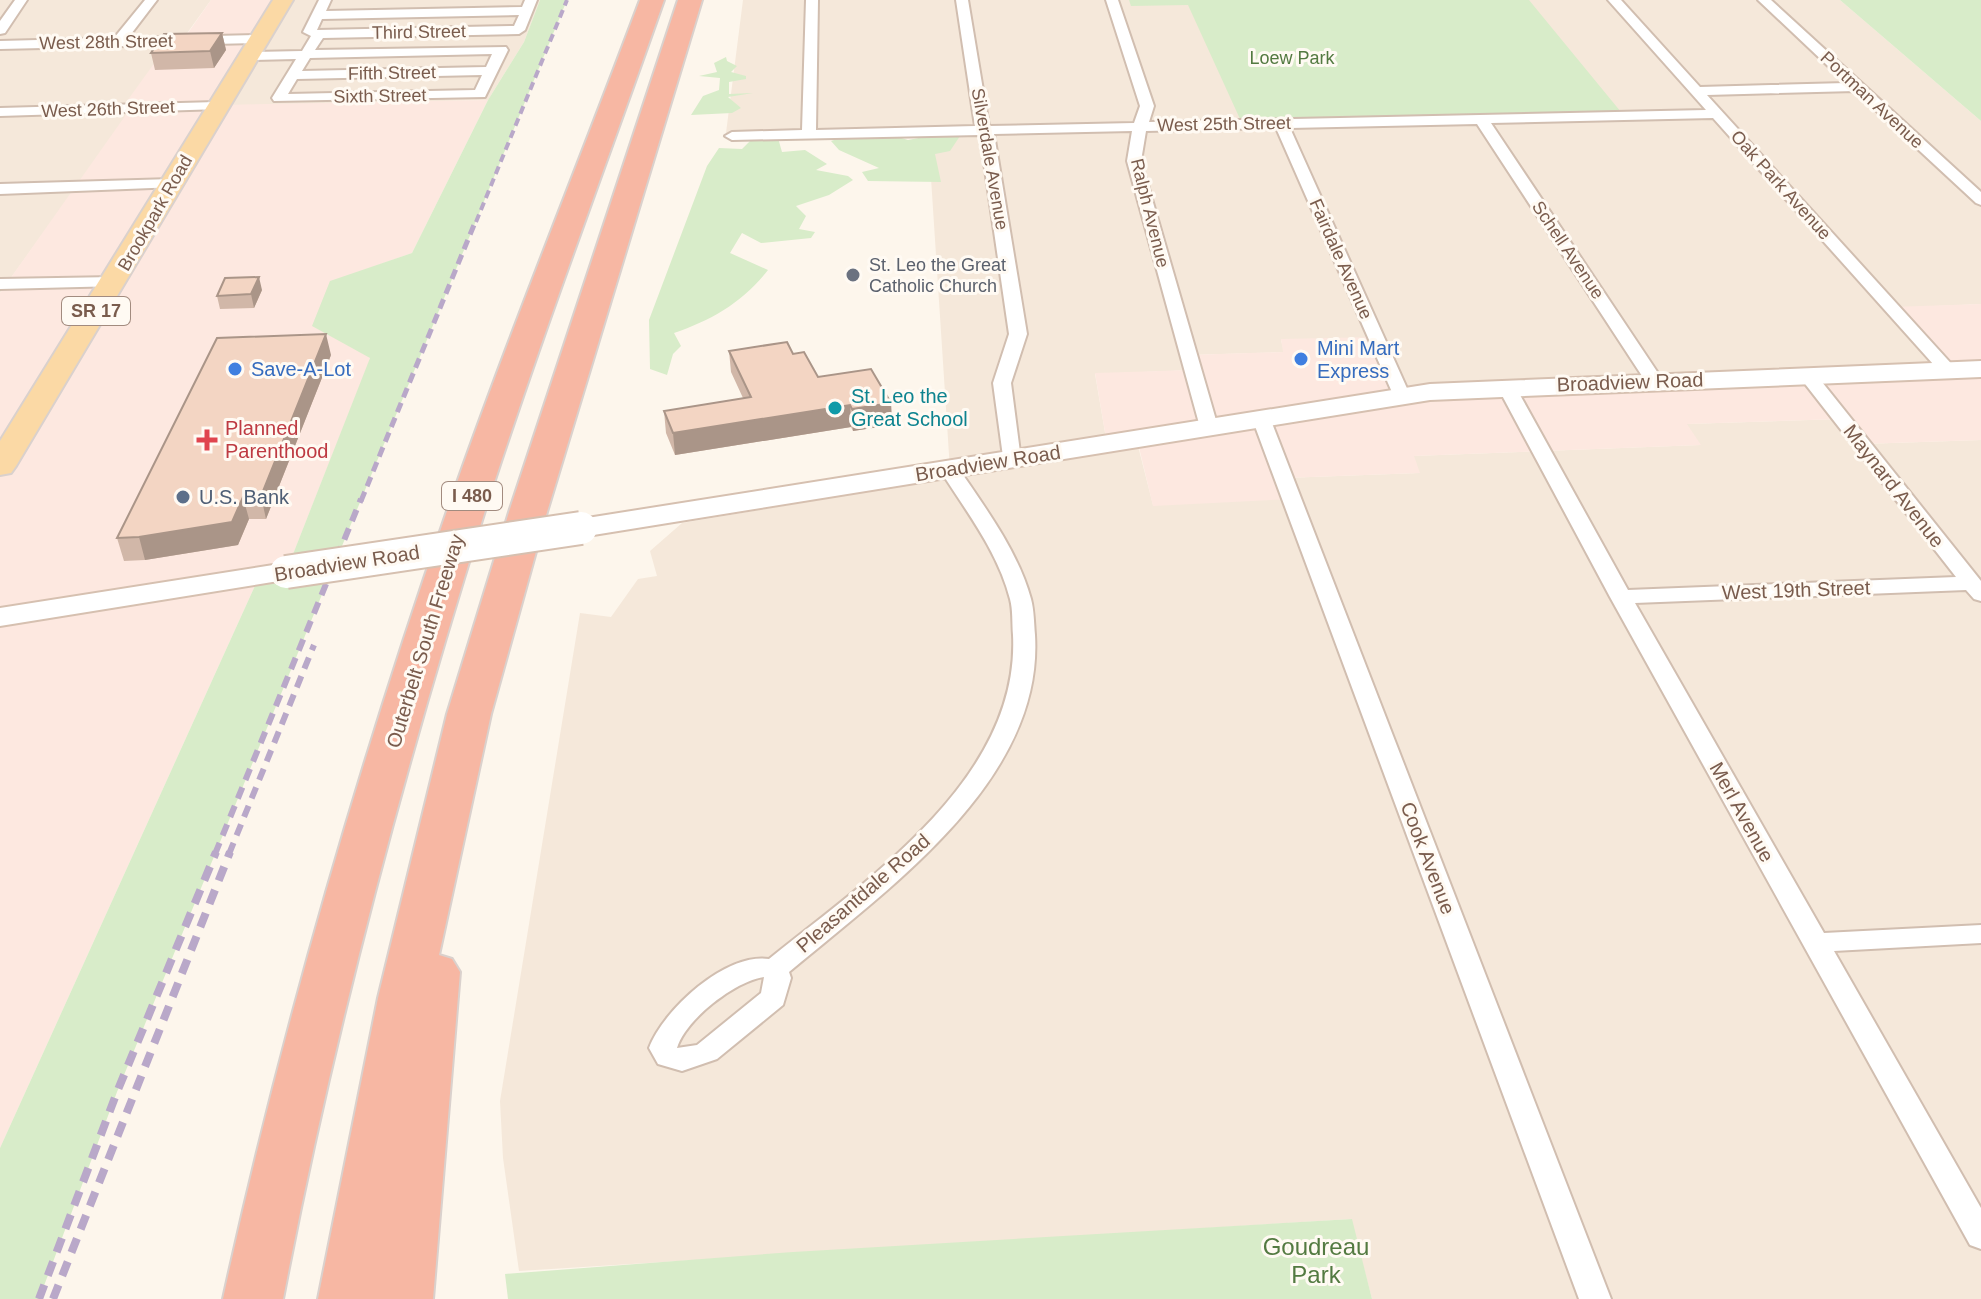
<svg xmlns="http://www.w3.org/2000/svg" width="1981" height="1299" font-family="Arial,sans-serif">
  <rect width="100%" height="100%" fill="#fdf6ec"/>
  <path fill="#f5e8da" d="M 0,0 L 211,0 L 0,293 Z
    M 283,0 L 540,0 L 524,42 L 488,100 L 216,106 Z
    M 743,0 L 1840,0 L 1981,121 L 1981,304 L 1892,308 L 1948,370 L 1401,395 L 1281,340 L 1284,352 L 1189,355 L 1193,370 L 1095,374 L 1107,444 L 950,470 L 928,132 L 726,133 Z
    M 1841,419 L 1862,444 L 1981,440 L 1981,1299 L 1372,1299 L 1351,1219 L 519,1271 L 503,1158 L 500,1101 L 580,613 L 611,617 L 638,579 L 657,576 L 650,551 L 682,523 L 1138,446 L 1153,505 L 1284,478 L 1419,473 L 1413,456 L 1700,445 L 1686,424 Z"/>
  <path fill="#fde8e0" d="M 211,0 L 283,0 L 217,105 L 488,100 L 412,253 L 330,282 L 370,358 L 369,362 L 286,572 L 259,577 L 0,1148 L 0,293 L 130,109 L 122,108 L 171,40 L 183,40 Z
    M 1981,304 L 1981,440 L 1861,444 L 1841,419 L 1687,424 L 1701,445 L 1414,456 L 1420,473 L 1284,478 L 1292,499 L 1153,506 L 1137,439 L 1107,444 L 1095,373 L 1192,370 L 1189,355 L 1283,352 L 1281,339 L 1376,337 L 1401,395 L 1946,370 L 1891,307 Z"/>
  <path fill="#d8ecc9" d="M 540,0 L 567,0 L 117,1092 L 39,1299 L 0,1299 L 0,1148 L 259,577 L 286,572 L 370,358 L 312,326 L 330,281 L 412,253 L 488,100 L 524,42 Z
    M 1129,0 L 1529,0 L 1621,112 L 1240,119 L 1188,5 L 1131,6 Z
    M 1840,0 L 1981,0 L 1981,121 Z
    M 726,57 L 727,61 L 737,66 L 731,72 L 746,76 L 746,79 L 729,82 L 729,94 L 753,93 L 728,97 L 741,108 L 732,113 L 691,115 L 703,96 L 719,90 L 720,78 L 699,76 L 717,72 L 714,63 Z
    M 847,136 L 895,136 L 908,140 L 929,136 L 960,136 L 950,151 L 935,154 L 941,182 L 868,181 L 862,172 L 879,168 L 839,150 L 831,141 Z
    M 778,138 L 782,152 L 805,150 L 827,164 L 816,170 L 848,176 L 853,180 L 829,195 L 796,206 L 806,216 L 799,229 L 815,232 L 811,238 L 761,243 L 742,233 L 730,253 L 768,270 C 743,302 712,320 674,333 L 681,346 L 673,354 L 667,375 L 650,369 L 649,320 L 707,166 L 719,148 L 742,149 L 752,139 Z
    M 1352,1219 L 1372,1299 L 508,1299 L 505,1274 L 793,1252 Z"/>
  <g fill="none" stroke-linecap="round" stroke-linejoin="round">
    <g stroke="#d1beb0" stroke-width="4">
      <path id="minor" d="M 15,0 L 27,0 L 5,33 L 0,34 L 0,21 Z
        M 145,0 L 157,0 L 128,38 L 259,35 L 265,39 L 259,43 L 0,49 L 0,41 L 114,38 Z
        M 319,0 L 331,0 L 326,11 L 522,7 L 525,0 L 537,0 L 525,30 L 519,34 L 323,38 L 315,50 L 506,47 L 508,50 L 485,97 L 274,101 L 272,98 L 296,59 L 248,60 L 241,56 L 248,52 L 302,51 L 311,36 L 303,32 ZM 519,15 L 514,26 L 317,30 L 322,19 ZM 492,54 L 486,67 L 302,71 L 310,58 ZM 482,75 L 475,90 L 288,94 L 297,79 Z
        M 806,0 L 818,0 L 816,130 L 975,126 L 956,0 L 968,0 L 989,126 L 1134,123 L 1140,106 L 1106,0 L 1118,0 L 1154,106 L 1149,122 L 1706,110 L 1608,0 L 1621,0 L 1700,87 L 1846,83 L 1758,0 L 1771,0 L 1981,192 L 1981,205 L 1976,203 L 1855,91 L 1707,95 L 1957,370 L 1954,374 L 1942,374 L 1713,118 L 1491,123 L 1664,382 L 1655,387 L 1646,382 L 1477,124 L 1290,128 L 1410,395 L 1401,400 L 1395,399 L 1276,128 L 1146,131 L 1141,161 L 1218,427 L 1209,433 L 1200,427 L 1127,161 L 1132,131 L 994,134 L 1027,334 L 1011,383 L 1021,460 L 1018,464 L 1004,464 L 993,383 L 1009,334 L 980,135 L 732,140 L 725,136 L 732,132 L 802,130 Z
        M 216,102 L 221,103 L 221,109 L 0,116 L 0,108 Z
        M 172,179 L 180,184 L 177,187 L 0,194 L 0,184 Z
        M 114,277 L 122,282 L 120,286 L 0,289 L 0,279 Z
        M 1808,371 L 1814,372 L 1981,581 L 1981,601 L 1974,599 L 1966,590 L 1635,603 L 1824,933 L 1981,925 L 1981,943 L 1834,951 L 1981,1208 L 1981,1249 L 1970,1245 L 1610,597 L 1497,386 L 1506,381 L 1515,386 L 1628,590 L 1956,577 L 1802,380 L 1799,376 Z
        M 1261,412 L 1270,418 L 1611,1299 L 1579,1299 L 1252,418 Z
        M 950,464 L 957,466 C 984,506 1018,551 1031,599 C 1034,610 1034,623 1035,635 C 1044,780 888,889 789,972 L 791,978 L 783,1005 L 717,1059 L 682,1071 L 658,1064 L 649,1048 C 663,1010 726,952 769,959 C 868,879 1020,778 1013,635 C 1012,623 1013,610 1010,599 C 998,552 966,511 940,470 ZM 764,977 L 761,993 L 697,1045 L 677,1048 C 685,1020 735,981 764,977 Z"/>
    </g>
    <g stroke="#d6c0b0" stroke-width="4">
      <path id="secondary" d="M 1981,361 L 1981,377 L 1430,400 L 581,537 L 571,534 L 566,528 L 571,522 L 581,519 L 1430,384 Z
        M 286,563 L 297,566 L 301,572 L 297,578 L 0,626 L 0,608 Z"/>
    </g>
    <g stroke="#dad1cd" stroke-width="4">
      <path id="primary" d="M 273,0 L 293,0 L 16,466 L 11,473 L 0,475 L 0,441 Z"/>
    </g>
    <g stroke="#dad1cd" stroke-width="4">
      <path id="motorway" d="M 640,0 L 664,0 C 604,171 539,342 484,514 C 403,772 333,1034 283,1299 L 223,1299 C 281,1033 357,771 446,514 C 506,341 576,171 640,0 Z
        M 678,0 L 702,0 L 547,512 L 491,714 L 439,955 L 452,959 L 460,972 L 433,1299 L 318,1299 L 378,998 L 447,714 L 509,512 Z"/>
    </g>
    <use href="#minor" fill="#fff" fill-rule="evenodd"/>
    <use href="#secondary" fill="#fff" fill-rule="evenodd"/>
    <use href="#primary" fill="#fbd9a5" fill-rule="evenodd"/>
    <use href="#motorway" fill="#f7b7a3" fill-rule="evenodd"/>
    <path stroke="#b9a8c9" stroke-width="4" stroke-dasharray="8 5" stroke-linecap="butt" d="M 476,222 L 567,0"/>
    <path stroke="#b9a8c9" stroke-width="5" stroke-dasharray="10 6" stroke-linecap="butt" d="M 361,501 L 476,220"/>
    <path stroke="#b9a8c9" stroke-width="6" stroke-dasharray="12 8" stroke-linecap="butt" d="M 215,854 L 361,499
      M 229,854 L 314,645"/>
    <path stroke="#b9a8c9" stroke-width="8" stroke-dasharray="15 10" stroke-linecap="butt" d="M 39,1299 L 117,1092 L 216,852
      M 53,1299 L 230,852"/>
    <g stroke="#d6c0b0" stroke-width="36" stroke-linecap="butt">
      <path id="secondary-bridge" d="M 286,572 L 581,528"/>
    </g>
    <use href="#secondary-bridge" stroke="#fff" stroke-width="32"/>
  </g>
  <path fill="#d1b7a8" d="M 222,33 L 226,50 L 214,68 L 155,70 L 151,53 Z
    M 262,290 L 254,308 L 220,309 L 217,296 Z
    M 729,351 L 793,354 L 818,377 L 891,403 L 892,425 L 853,431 L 851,427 L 675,455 L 666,433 L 664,411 L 743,398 L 731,372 Z
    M 331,355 L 266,519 L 249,519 L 238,545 L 145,560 L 124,561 L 117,538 Z"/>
  <path fill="#aa9588" d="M 222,33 L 226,50 L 214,68 L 210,51 Z
    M 259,277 L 262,290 L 254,308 L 251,294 Z
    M 326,334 L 331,355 L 266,519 L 261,496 Z
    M 891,403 L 892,425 L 853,431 L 852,409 Z
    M 850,405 L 851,427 L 675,455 L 673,433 Z
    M 243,497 L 249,519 L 238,545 L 145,560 L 139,537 Z"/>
  <path fill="#f3d5c3" stroke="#aa9588" stroke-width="2" d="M 222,33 L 210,51 L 151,53 L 164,34 Z
    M 259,277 L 251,294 L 217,296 L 225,278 Z
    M 326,334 L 261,496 L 243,497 L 232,522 L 139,537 L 117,538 L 217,338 Z
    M 787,342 L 793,354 L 804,352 L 818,377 L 871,369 L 891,403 L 852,409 L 850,405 L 673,433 L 664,411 L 751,397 L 729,351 Z"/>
  <circle fill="#6b7280" stroke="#fffaf3" stroke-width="3" cx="853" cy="275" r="8"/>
  <g fill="#3f7fe0" stroke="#fffaf3" stroke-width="3">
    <circle cx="1301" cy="359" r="8"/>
    <circle cx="235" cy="369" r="8"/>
  </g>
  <circle fill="#0f9aa8" stroke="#fffaf3" stroke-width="3" cx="835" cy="408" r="8"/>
  <path fill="#e0444e" stroke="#fffaf3" stroke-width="3" d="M203 428h8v8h8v8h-8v8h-8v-8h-8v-8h8z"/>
  <circle fill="#5c6f8a" stroke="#fffaf3" stroke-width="3" cx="183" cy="497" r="8"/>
  <g text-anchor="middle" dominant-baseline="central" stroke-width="6" stroke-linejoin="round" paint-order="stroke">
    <g font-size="18" fill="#7a5c4d" stroke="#fffaf3">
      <text transform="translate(419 32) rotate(-1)">Third Street</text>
      <text transform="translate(106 42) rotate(-1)">West 28th Street</text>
      <text transform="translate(392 73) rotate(-1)">Fifth Street</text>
      <text transform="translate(380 96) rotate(-1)">Sixth Street</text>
      <text transform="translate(1872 100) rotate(43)">Portman Avenue</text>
      <text transform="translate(108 109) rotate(-2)">West 26th Street</text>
      <text transform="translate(1224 124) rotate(-1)">West 25th Street</text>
      <text transform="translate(990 159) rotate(80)">Silverdale Avenue</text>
      <text transform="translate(1781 185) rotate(48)">Oak Park Avenue</text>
      <text transform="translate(155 213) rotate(-60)">Brookpark Road</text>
      <text transform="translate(1150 213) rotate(76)">Ralph Avenue</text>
      <text transform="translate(1568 250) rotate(56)">Schell Avenue</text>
      <text transform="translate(1341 259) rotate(66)">Fairdale Avenue</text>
    </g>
    <g font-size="18" fill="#537a41" stroke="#fffaf3">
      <text x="1292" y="58">Loew Park</text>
    </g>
    <g font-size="18" fill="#5b616d" stroke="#fffaf3" text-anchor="start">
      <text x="869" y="265">St. Leo the Great<tspan x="869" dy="21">Catholic Church</tspan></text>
    </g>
    <g fill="#fffaf3" stroke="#a28b7f" stroke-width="2">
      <rect x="62" y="297" width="68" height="28" rx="6"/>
      <rect x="442" y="482" width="60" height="28" rx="6"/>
    </g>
    <g font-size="18" font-weight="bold" fill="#7a5c4d">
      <text x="96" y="311">SR 17</text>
      <text x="472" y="496">I 480</text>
    </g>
    <g font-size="20" fill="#366cbe" stroke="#fffaf3" text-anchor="start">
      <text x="1317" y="348">Mini Mart<tspan x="1317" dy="23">Express</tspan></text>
      <text x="251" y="369">Save-A-Lot</text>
    </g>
    <g font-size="20" fill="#7a5c4d" stroke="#fffaf3">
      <text transform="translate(1630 382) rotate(-2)">Broadview Road</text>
      <text transform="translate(988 463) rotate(-9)">Broadview Road</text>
      <text transform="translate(1894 486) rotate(52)">Maynard Avenue</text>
      <text transform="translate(347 563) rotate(-9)">Broadview Road</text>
      <text transform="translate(1796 590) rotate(-2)">West 19th Street</text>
      <text transform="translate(425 641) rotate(-73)">Outerbelt South Freeway</text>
      <text transform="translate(1742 812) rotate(61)">Merl Avenue</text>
      <text transform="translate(1428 858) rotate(69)">Cook Avenue</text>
      <text transform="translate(863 893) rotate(-41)">Pleasantdale Road</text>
    </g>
    <g font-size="20" fill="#0d838f" stroke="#fffaf3" text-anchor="start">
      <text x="851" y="396">St. Leo the<tspan x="851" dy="23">Great School</tspan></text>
    </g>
    <g font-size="20" fill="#be3a42" stroke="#fffaf3" text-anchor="start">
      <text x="225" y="428">Planned<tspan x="225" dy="23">Parenthood</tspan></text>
    </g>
    <g font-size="20" fill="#4e5e75" stroke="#fffaf3" text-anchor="start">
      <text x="199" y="497">U.S. Bank</text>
    </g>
    <g font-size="24" fill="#537a41" stroke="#fffaf3">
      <text x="1316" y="1246">Goudreau<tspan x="1316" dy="28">Park</tspan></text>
    </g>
  </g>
</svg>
